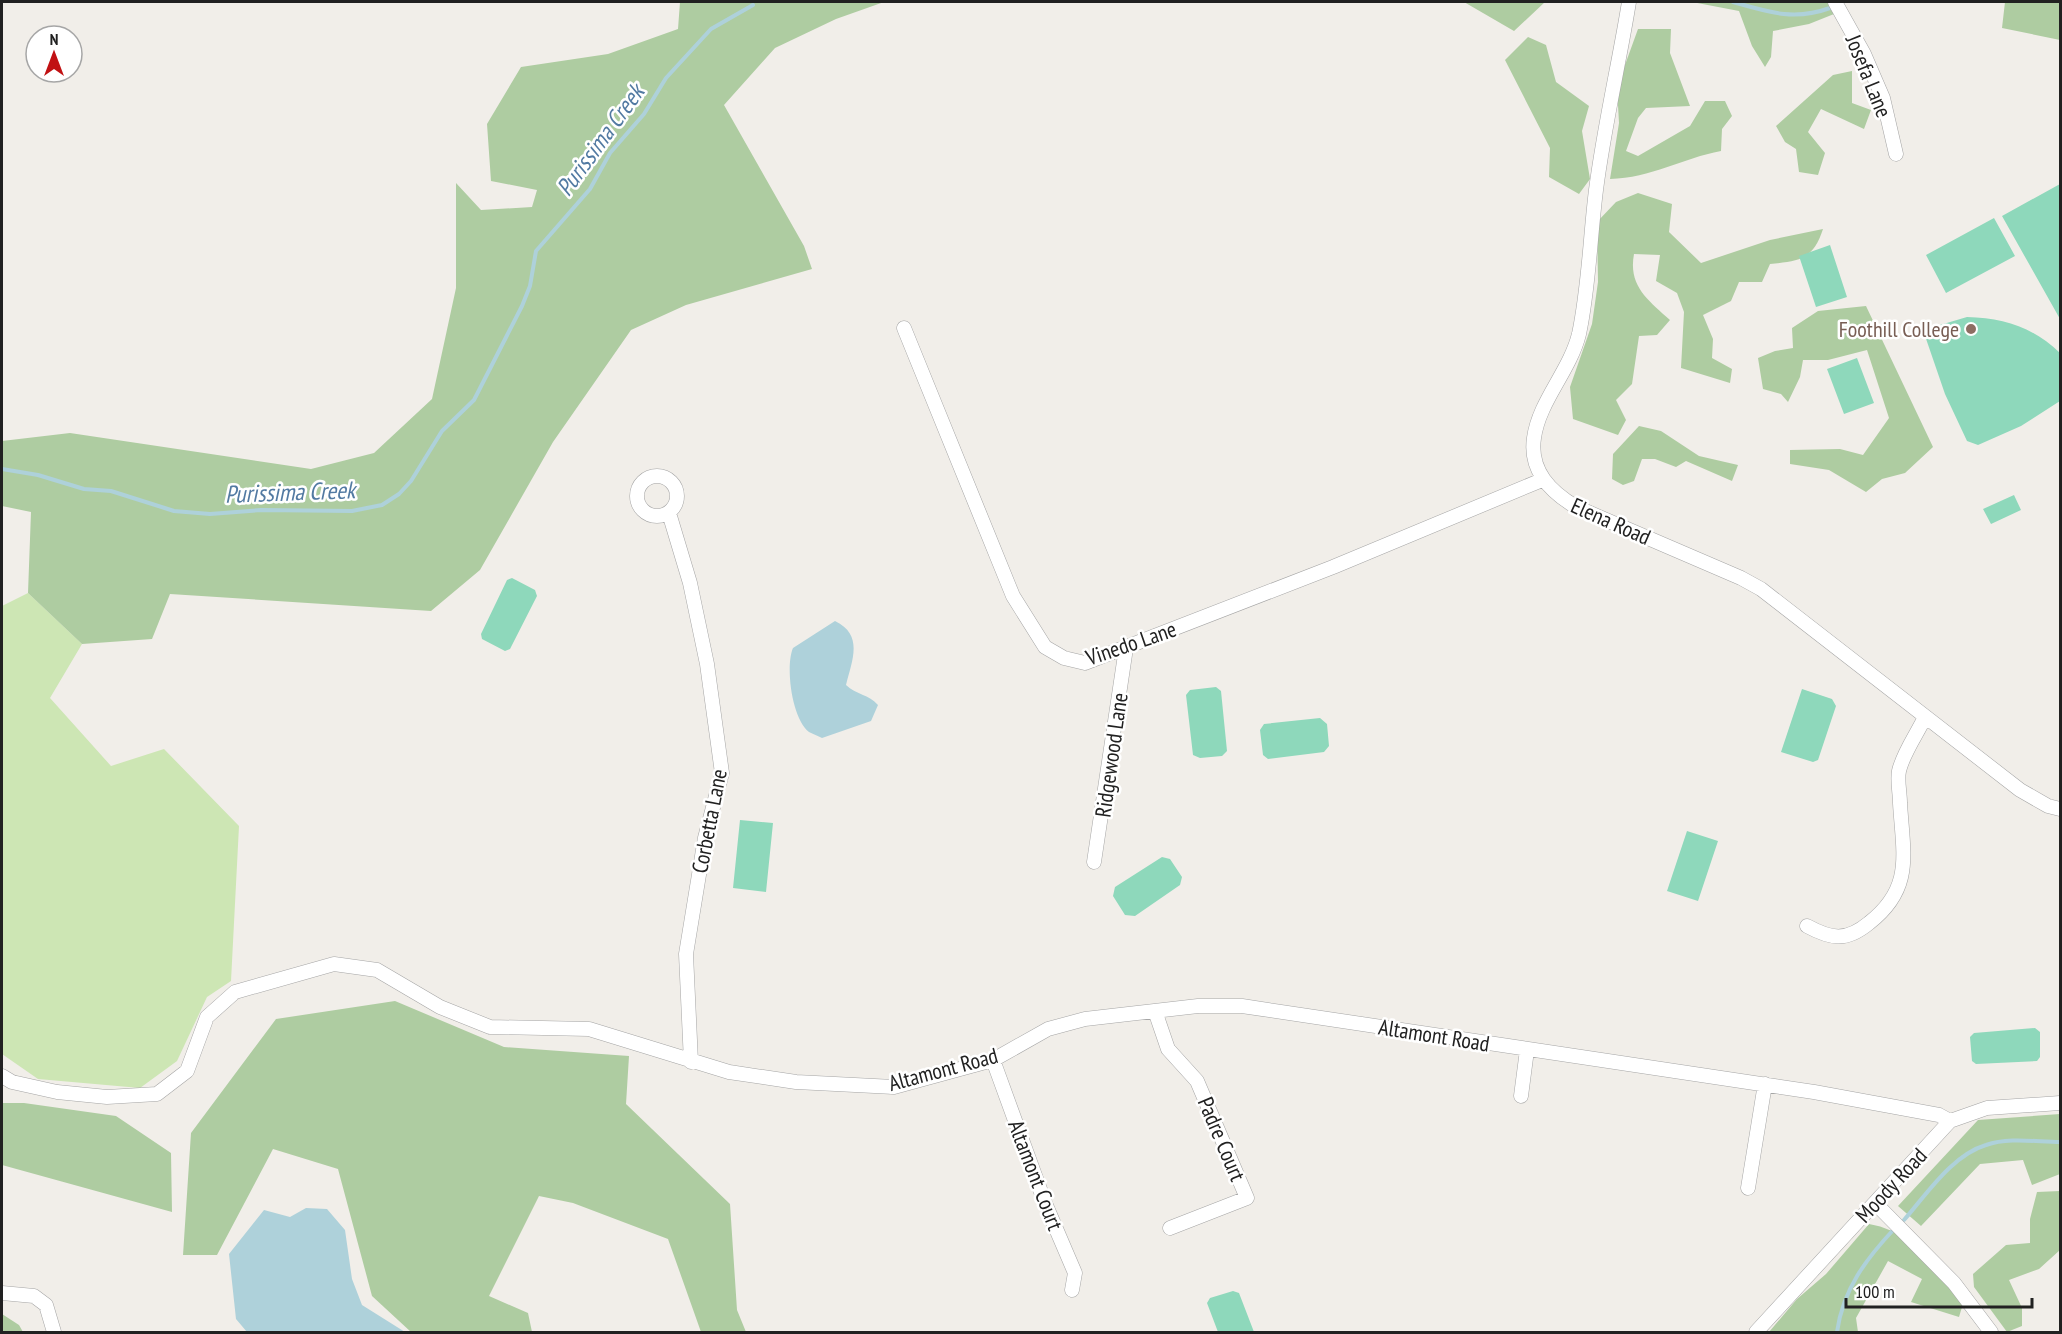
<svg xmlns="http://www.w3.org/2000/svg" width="2062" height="1334" font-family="'PT Sans Narrow',sans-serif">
  <rect width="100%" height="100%" fill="#f1eee9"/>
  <path fill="#cde6b4" d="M 28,593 L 82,644 L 50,698 L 111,766 L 164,749 L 239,826 L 231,981 L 207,997 L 177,1061 L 140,1088 L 38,1079 L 2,1054 L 2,606 Z"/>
  <path fill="#aecca1" d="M 677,2 L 884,2 L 836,19 L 775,48 L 724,105 L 804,246 L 812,269 L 686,305 L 631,330 L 553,442 L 480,570 L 431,611 L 170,594 L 152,639 L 82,644 L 28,593 L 31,512 L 2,506 L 2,441 L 70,433 L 311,469 L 374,453 L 432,399 L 456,288 L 456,183 L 481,210 L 532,207 L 537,190 L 491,181 L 487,124 L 521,67 L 608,54 L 678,29 L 680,2 Z
    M 1464,2 L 1545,2 L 1514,31 Z
    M 1692,2 L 1828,2 L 1834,14 L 1809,24 L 1773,31 L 1771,57 L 1765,67 L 1752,46 L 1739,11 Z
    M 2005,2 L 2060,2 L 2060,40 L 2002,28 Z
    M 1638,29 L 1671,29 L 1670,53 L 1690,106 L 1646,108 L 1638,118 L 1626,151 L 1638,156 L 1690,126 L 1705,101 L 1725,101 L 1732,116 L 1722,129 L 1721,151 C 1683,158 1651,178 1610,179 L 1619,123 L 1617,87 Z
    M 1528,37 L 1546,45 L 1556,82 L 1589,106 L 1582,131 L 1590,179 L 1579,194 L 1549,177 L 1550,148 L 1505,60 Z
    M 1852,71 L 1852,103 L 1871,110 L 1864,129 L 1821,109 L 1808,132 L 1825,153 L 1818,175 L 1799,172 L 1796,149 L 1785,142 L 1776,126 L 1833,75 Z
    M 1638,193 L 1672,204 L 1669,232 L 1701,263 L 1770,240 L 1823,229 C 1813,260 1799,261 1770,264 L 1762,282 L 1739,282 L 1731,301 L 1703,315 L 1713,339 L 1712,358 L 1732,369 L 1730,383 L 1681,368 L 1684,312 L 1677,293 L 1656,281 L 1660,255 L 1634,254 C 1628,286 1648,300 1670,320 L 1657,335 L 1639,336 L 1632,384 L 1616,400 L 1626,420 L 1618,435 L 1573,419 L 1570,387 L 1592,324 L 1598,282 L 1597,222 L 1616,202 Z
    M 1866,306 L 1933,447 L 1905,473 L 1882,479 L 1866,492 L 1829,470 L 1790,464 L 1790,450 L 1840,449 L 1863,455 L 1889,418 L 1867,350 L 1828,360 L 1803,360 L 1800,377 L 1788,402 L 1781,394 L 1763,389 L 1758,358 L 1775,351 L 1793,348 L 1792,328 L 1818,311 Z
    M 1639,426 L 1661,431 L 1699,456 L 1738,465 L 1732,481 L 1686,461 L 1676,467 L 1655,459 L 1642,459 L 1634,481 L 1623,485 L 1612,479 L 1613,454 Z
    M 395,1001 L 504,1047 L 629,1056 L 626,1104 L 730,1204 L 737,1310 L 746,1332 L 701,1332 L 668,1239 L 573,1203 L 539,1196 L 489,1296 L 528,1313 L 532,1332 L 411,1332 L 372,1296 L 338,1169 L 273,1149 L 217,1255 L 183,1255 L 191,1133 L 276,1019 Z
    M 2,1103 L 24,1103 L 116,1116 L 171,1153 L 172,1212 L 2,1165 Z
    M 2060,1114 L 2060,1174 L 2032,1185 L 2023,1160 L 1980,1164 L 1921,1226 L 1898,1206 L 1978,1120 Z
    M 2060,1191 L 2060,1250 L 2039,1269 L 2009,1280 L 2022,1308 L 2022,1326 L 2007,1332 L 1974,1287 L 1973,1274 L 2006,1245 L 2030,1243 L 2030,1219 L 2037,1192 Z
    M 1869,1224 C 1911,1231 1938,1266 1965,1297 L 1959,1317 L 1911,1302 L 1922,1279 L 1888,1261 L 1856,1318 L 1858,1332 L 1769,1332 L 1797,1299 L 1826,1274 Z
    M 2,1314 L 19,1325 L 23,1332 L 2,1332 Z"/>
  <path fill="#8ed8bb" d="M 2060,184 L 2060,319 L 2002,216 Z
    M 1994,218 L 2015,256 L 1946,293 L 1926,255 Z
    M 1830,245 L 1847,297 L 1816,307 L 1799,256 Z
    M 1967,317 C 2004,318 2033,327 2060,353 L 2060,401 L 2021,426 L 1978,445 L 1967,441 L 1945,394 L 1923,330 Z
    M 1857,358 L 1874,403 L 1844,414 L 1827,369 Z
    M 2014,495 L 2021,510 L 1991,524 L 1983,509 Z
    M 512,578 L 535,590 L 537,596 L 510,649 L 505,651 L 482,639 L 481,634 L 507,580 Z
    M 1216,687 L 1221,691 L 1227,751 L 1222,756 L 1200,758 L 1193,755 L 1186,695 L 1190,690 Z
    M 1802,689 L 1832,699 L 1836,706 L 1818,760 L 1813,762 L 1781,752 Z
    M 1320,718 L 1327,724 L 1329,746 L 1324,752 L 1268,759 L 1263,755 L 1260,730 L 1264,724 Z
    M 740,820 L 773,823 L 766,892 L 733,888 Z
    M 1687,831 L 1718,841 L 1698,901 L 1667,891 Z
    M 1162,857 L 1170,859 L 1182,877 L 1180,885 L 1135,916 L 1125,915 L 1113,896 L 1115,887 Z
    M 2035,1028 L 2040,1032 L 2040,1057 L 2037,1061 L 1976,1064 L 1972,1061 L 1970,1037 L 1974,1033 Z
    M 1233,1291 L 1239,1293 L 1254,1332 L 1218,1332 L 1207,1303 L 1210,1298 Z"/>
  <path fill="#aed1da" d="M 835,621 C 864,635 852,660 846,685 C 856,695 869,694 878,705 L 871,721 L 822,738 C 818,736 813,734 809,732 C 792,719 785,667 793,648 Z
    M 306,1208 L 327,1209 L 345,1230 L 352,1279 L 362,1305 L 405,1332 L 247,1332 L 236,1319 L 229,1254 L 264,1210 L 290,1217 Z"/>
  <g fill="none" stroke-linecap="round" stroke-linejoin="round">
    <path stroke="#aed1da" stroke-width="4" d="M 1733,2 C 1768,12 1794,21 1830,8
      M 2,469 L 38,475 L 84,489 L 111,491 L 174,511 L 210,514 L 261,510 L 352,511 L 382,505 L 399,494 L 411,481 L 442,431 L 474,400 L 522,306 L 530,286 L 536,251 L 590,189 L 610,153 L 644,114 L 666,78 L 711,29 L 753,5
      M 1904,1220 C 1926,1195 1952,1155 1986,1145 C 2009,1137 2037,1142 2060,1142
      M 1837,1332 C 1843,1289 1866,1259 1895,1228"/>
    <g stroke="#a5a5a5" stroke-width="15">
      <path id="minor" d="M 1629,2 C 1619,64 1604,127 1596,190 C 1590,238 1589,287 1579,334 C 1570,371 1539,401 1534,438 C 1529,471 1551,492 1576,507 L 1741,578 L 1761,589 L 2020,790 L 2048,806 L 2060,809
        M 1835,2 L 1864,54 L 1883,98 L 1896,154
        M 904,328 L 1013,596 L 1045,647 L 1064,658 L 1085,663 L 1333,567 L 1542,480
        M637 496a20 20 0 1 1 40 0a20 20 0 1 1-40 0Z
        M 669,513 L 690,583 L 707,664 L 722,773 L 705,838 L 686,954 L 691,1062
        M 1094,862 L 1126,648
        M 1807,926 C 1831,939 1846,942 1869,923 C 1914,888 1903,854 1900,803 C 1900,793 1897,780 1899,771 C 1903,753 1917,734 1925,717
        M 1155,1011 L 1168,1049 L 1197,1081 L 1247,1198 L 1170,1228
        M 993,1060 L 1045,1203 L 1075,1273 L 1072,1290
        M 2,1076 L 12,1082 L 57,1092 L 107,1097 L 157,1094 L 187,1071 L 207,1017 L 235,992 L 334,964 L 377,970 L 440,1007 L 490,1027 L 589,1029 L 729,1072 L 796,1082 L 894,1087 L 993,1060 L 1048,1029 L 1085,1019 L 1198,1006 L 1242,1006 L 1814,1092 L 1939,1115 L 1950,1121
        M 1521,1096 L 1527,1050
        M 1748,1188 L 1765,1084
        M 1875,1203 L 1954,1283 L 1991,1332
        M 2,1293 L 34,1296 L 46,1305 L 54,1332
        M 1756,1332 L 1950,1121 L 1987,1108 L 2060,1103"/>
    </g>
    <use href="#minor" stroke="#fff" stroke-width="14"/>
  </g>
  <circle fill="#8d6e63" stroke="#fff" stroke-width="2" cx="1971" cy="329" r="6"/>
  <g text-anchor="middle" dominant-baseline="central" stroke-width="5" stroke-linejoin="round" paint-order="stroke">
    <g font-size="22" fill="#212121" stroke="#fff">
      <text transform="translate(1869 76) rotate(68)">Josefa Lane</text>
      <text transform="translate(1611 521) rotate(24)">Elena Road</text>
      <text transform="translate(1131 643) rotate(-19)">Vinedo Lane</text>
      <text transform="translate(1111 755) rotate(-82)">Ridgewood Lane</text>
      <text transform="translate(709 821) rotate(-79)">Corbetta Lane</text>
      <text transform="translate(1434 1035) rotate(9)">Altamont Road</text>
      <text transform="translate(943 1069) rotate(-15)">Altamont Road</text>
      <text transform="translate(1222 1139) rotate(67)">Padre Court</text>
      <text transform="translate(1036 1175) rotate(69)">Altamont Court</text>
      <text transform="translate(1891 1185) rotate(-47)">Moody Road</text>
    </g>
    <g font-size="22" fill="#785e54" stroke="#fff" text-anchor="end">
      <text x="1959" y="329">Foothill College</text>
    </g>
    <g font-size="24" font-style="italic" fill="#527aa2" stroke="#fff">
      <text transform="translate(600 140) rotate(-54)">Purissima Creek</text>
      <text transform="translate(290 492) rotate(-2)">Purissima Creek</text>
    </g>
  </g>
  <rect width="2062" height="1334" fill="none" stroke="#212121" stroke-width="6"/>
  <g transform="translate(54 54)"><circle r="28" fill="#ffffff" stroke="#a6a6a6" stroke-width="1.5"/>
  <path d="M0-4.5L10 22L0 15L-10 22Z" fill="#c11113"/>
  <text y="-9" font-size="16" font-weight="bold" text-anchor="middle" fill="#212121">N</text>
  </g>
  <path d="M1846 1298v9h186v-9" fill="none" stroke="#212121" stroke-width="3"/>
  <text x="1855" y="1298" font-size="18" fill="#212121" stroke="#ffffff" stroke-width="4.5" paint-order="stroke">100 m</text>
</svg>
